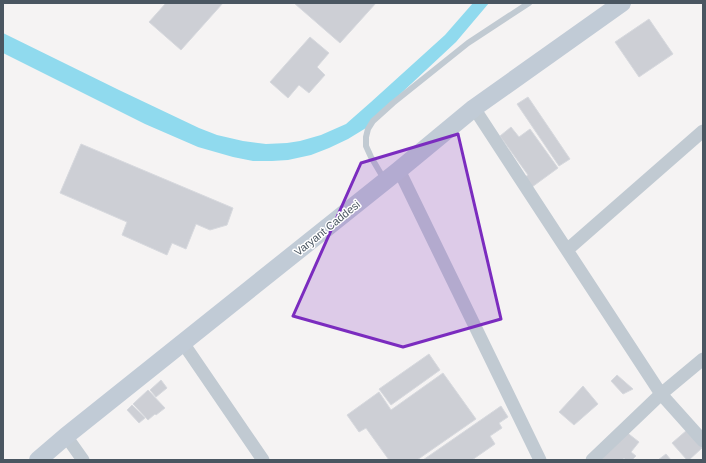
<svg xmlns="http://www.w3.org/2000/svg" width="706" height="463" font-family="Helvetica,sans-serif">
<rect width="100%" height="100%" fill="#f5f3f3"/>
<path fill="#90daee" d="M473,3h16l-33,39 -75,70 -15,16 -18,11 -19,9 -18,7 -23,5 -16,1h-19l-20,-4 -35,-10 -53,-23 -142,-71v-20l116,57 80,38 18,7 26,6 23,3 21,-1 13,-2 21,-6 25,-11 25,-22 74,-67z"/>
<path fill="#cdcfd5" stroke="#d7d9de" d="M166,3h57l-42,47 -32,-28z
M294,3h82l-36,40z
M649,19l24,35 -34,23 -24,-35z
M310,37l19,16 -12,14 8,8 -16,18 -10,-8 -11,13 -18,-16z
M528,97l42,62 -11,7 -42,-62z
M511,127l8,10 11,-8 28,39 -26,19 -7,-10 3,-2 -28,-39z
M81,144l152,64 -6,17 -17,5 -14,-6 -10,25 -14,-6 -5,12 -45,-20 5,-13 -67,-29z
M429,354l11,16 -49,35 -12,-16z
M443,373l33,46 -59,41h-28l-23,-32 -7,4 -12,-17 32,-23 12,18z
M617,375l16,14 -10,5 -12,-13z
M161,380l6,8 -11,9 -6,-7z
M583,386l15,18 -24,21 -15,-13z
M148,390l17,18 -9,7 -1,-1 -7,6 -15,-16z
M132,405l13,13 -6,5 -12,-13z
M501,406l7,11 -9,6 3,5 -12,8 5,8 -23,16h-49z
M687,430l15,18 -13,12h-2l-15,-17z
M625,431l14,11 -8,10 5,4 -4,4h-6l-2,-2 -2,2h-21z
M666,454l5,6h-13z"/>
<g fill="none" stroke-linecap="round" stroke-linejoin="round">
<path stroke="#c1cad2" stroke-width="6" d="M384,179l-13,-22 -5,-11v-9l2,-8 5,-8 20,-18 75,-60 61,-40"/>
<path stroke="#c1cad2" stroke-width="13" d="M474,108l187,286 42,47
M399,170l141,290
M567,250l136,-119
M183,343l80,117
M66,436l17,24
M592,460l69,-66 42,-35"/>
<path stroke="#c1cbd6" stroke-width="18" d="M38,460l28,-24 333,-266 75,-62 148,-105"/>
</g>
<path fill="#7b2cbf" fill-opacity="0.2" stroke="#7b2cbf" stroke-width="3" stroke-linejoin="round" d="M458,134l43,185 -98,28 -110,-31 68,-153z"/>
<g text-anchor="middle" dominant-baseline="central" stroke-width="3" stroke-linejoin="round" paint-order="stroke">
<g font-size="11" fill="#4a5661" stroke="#fff">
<text transform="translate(327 228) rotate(-39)">Varyant Caddesi</text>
</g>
</g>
<rect width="706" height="463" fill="none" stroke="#4a5661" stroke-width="8"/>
</svg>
